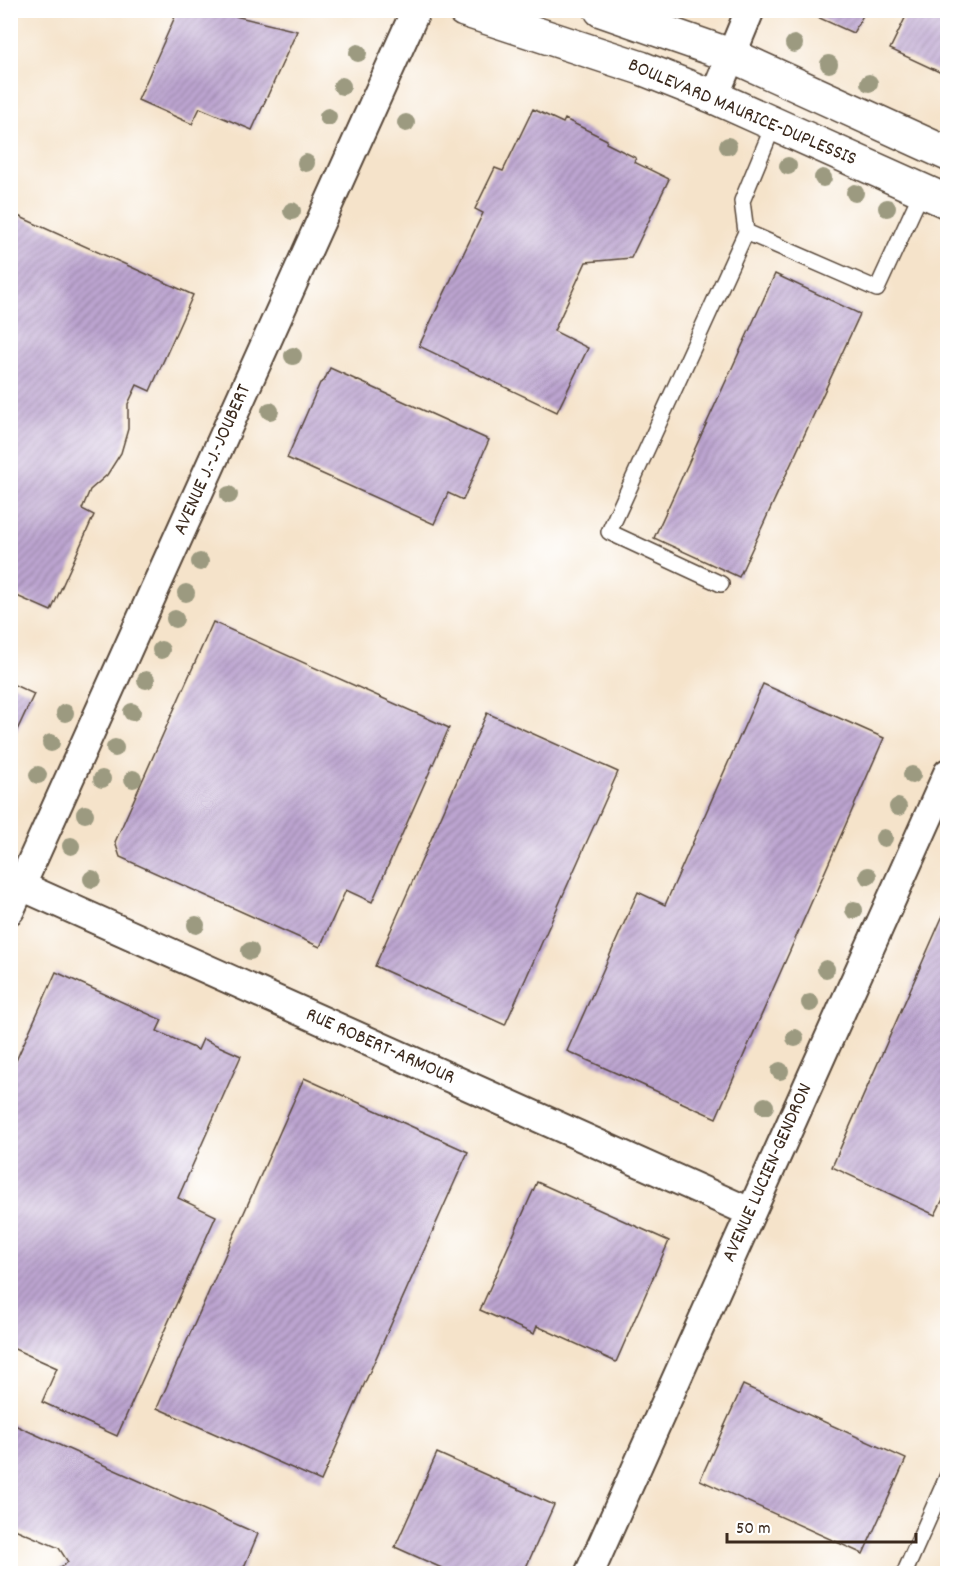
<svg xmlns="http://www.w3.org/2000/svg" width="958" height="1584" font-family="Dekko,sans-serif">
<defs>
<pattern id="building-hatch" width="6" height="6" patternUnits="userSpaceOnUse" patternTransform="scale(1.5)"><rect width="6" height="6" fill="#bca4d0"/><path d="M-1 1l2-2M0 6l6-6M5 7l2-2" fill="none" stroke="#9a86a8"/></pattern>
</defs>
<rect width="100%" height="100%" fill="#fff"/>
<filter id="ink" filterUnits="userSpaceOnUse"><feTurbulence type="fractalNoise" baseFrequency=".0167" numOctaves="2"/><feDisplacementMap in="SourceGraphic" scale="12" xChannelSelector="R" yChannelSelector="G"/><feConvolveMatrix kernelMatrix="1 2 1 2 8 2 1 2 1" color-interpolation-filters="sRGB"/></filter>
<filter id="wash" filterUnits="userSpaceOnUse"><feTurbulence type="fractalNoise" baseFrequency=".008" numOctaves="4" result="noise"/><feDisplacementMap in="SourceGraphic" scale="24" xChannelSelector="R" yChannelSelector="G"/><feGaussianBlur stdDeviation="1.35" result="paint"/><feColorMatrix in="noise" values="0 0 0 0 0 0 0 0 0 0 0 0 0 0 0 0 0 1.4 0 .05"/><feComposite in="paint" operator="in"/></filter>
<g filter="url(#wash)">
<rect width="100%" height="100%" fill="#f5e3ca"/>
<g id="blocks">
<path fill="url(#building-hatch)" d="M178,10h32l87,21 -45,99 -52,-22 -8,16 -54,-24z
M812,10h54l-13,23 -38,-17z
M909,10h29l10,5v61l-58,-27z
M533,109l30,14 2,-4 42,21 -1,3 30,15 -2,4 35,17 -38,79 -45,4 -32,69 34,17 -31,64 -138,-66 64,-133 -8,-4 20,-41 8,3z
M18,216l175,79 -43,96 -13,-6 -9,19v25l-7,24 -14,22 -17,15 -8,19 12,6 -43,96 -41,-18v-359z
M775,274l85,40 -121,263 -85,-39z
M330,368l159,72 -26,60 -15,-7 -14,31 -147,-66 33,-75 4,-2z
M213,622l236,106 -77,174 -26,-12 -26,57 -200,-90 -5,-15z
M10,683l24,11 -24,51z
M763,684l121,54 -168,380 -149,-67 71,-159 27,13z
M487,713l131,59 -113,253 -130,-59z
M948,904v285l-13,26 -103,-48z
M56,972l106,48 -5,11 41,19 5,-11 38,17 -63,142 38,18 -99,220 -75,-34 15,-34 -47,-21v-273z
M304,1078l164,74 -147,329 -164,-73z
M537,1182l132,59 -53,121 -79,-36 -3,8 -54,-24z
M743,1385l163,74 -43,95 -163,-74z
M10,1423l248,111 -17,40h-190l17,-12 -9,-14 -49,-21z
M437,1453l117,52 -31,69h-68l-60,-27z"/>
</g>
</g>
<g filter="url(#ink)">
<use href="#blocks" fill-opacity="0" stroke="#574638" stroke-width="1.5"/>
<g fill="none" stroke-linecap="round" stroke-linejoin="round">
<defs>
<path id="lane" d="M774,124l-32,77 4,31 131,57 45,-98
M721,584l-112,-52 137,-300
M904,1574l44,-99"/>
<path id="street" d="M714,97l36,-87
M10,881l740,331
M10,910l406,-900
M589,1574l359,-801"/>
<path id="secondary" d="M464,10l177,58 73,29 234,105
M601,10l132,46 215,98"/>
</defs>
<use href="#lane" stroke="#574638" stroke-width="18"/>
<use href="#street" stroke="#574638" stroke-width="32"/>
<use href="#secondary" stroke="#574638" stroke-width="36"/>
<use href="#lane" stroke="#fff" stroke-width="15"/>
<use href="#street" stroke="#fff" stroke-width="28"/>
<use href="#secondary" stroke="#fff" stroke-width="33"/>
</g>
<g fill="#9c9a80">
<circle cx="794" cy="44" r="9"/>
<circle cx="358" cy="53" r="9"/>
<circle cx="829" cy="64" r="9"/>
<circle cx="869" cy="83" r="9"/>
<circle cx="342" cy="86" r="9"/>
<circle cx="328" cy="117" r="9"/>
<circle cx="406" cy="123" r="9"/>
<circle cx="728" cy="146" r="9"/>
<circle cx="306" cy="163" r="9"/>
<circle cx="788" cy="166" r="9"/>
<circle cx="823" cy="178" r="9"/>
<circle cx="855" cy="193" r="9"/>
<circle cx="887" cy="208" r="9"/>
<circle cx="292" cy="211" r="9"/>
<circle cx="293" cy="356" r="9"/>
<circle cx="270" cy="411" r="9"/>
<circle cx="229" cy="495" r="9"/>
<circle cx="200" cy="562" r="9"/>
<circle cx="186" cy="593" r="9"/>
<circle cx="175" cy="619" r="9"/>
<circle cx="161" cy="650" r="9"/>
<circle cx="146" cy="680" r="9"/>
<circle cx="132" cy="712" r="9"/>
<circle cx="65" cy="713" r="9"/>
<circle cx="51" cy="743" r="9"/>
<circle cx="115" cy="748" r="9"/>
<circle cx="38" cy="775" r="9"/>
<circle cx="912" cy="775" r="9"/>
<circle cx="102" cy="779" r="9"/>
<circle cx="133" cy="779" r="9"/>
<circle cx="898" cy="807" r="9"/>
<circle cx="85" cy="814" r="9"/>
<circle cx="884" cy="838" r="9"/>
<circle cx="71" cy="846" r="9"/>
<circle cx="868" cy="876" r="9"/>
<circle cx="92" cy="879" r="9"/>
<circle cx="854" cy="910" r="9"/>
<circle cx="196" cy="925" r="9"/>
<circle cx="250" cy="951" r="9"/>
<circle cx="826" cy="969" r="9"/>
<circle cx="810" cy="1003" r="9"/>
<circle cx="795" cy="1038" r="9"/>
<circle cx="780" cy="1071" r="9"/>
<circle cx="765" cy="1106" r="9"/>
</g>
</g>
<g text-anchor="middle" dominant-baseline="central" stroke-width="4.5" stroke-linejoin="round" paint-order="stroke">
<g font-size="20" fill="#3b2a1e" stroke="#fff">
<text transform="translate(742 113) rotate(23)">BOULEVARD MAURICE-DUPLESSIS</text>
<text transform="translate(213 460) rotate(-66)">AVENUE J.-J.-JOUBERT</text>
<text transform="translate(380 1047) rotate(24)">RUE ROBERT-ARMOUR</text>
<text transform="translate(768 1173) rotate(-66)">AVENUE LUCIEN-GENDRON</text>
</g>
</g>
<rect width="958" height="1584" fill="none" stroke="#fff" stroke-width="36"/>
<path d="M727 1533v9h189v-9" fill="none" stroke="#3b2a1e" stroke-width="3"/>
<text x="736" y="1533" font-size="18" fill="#3b2a1e" stroke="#ffffff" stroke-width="4.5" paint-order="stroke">50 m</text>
</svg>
